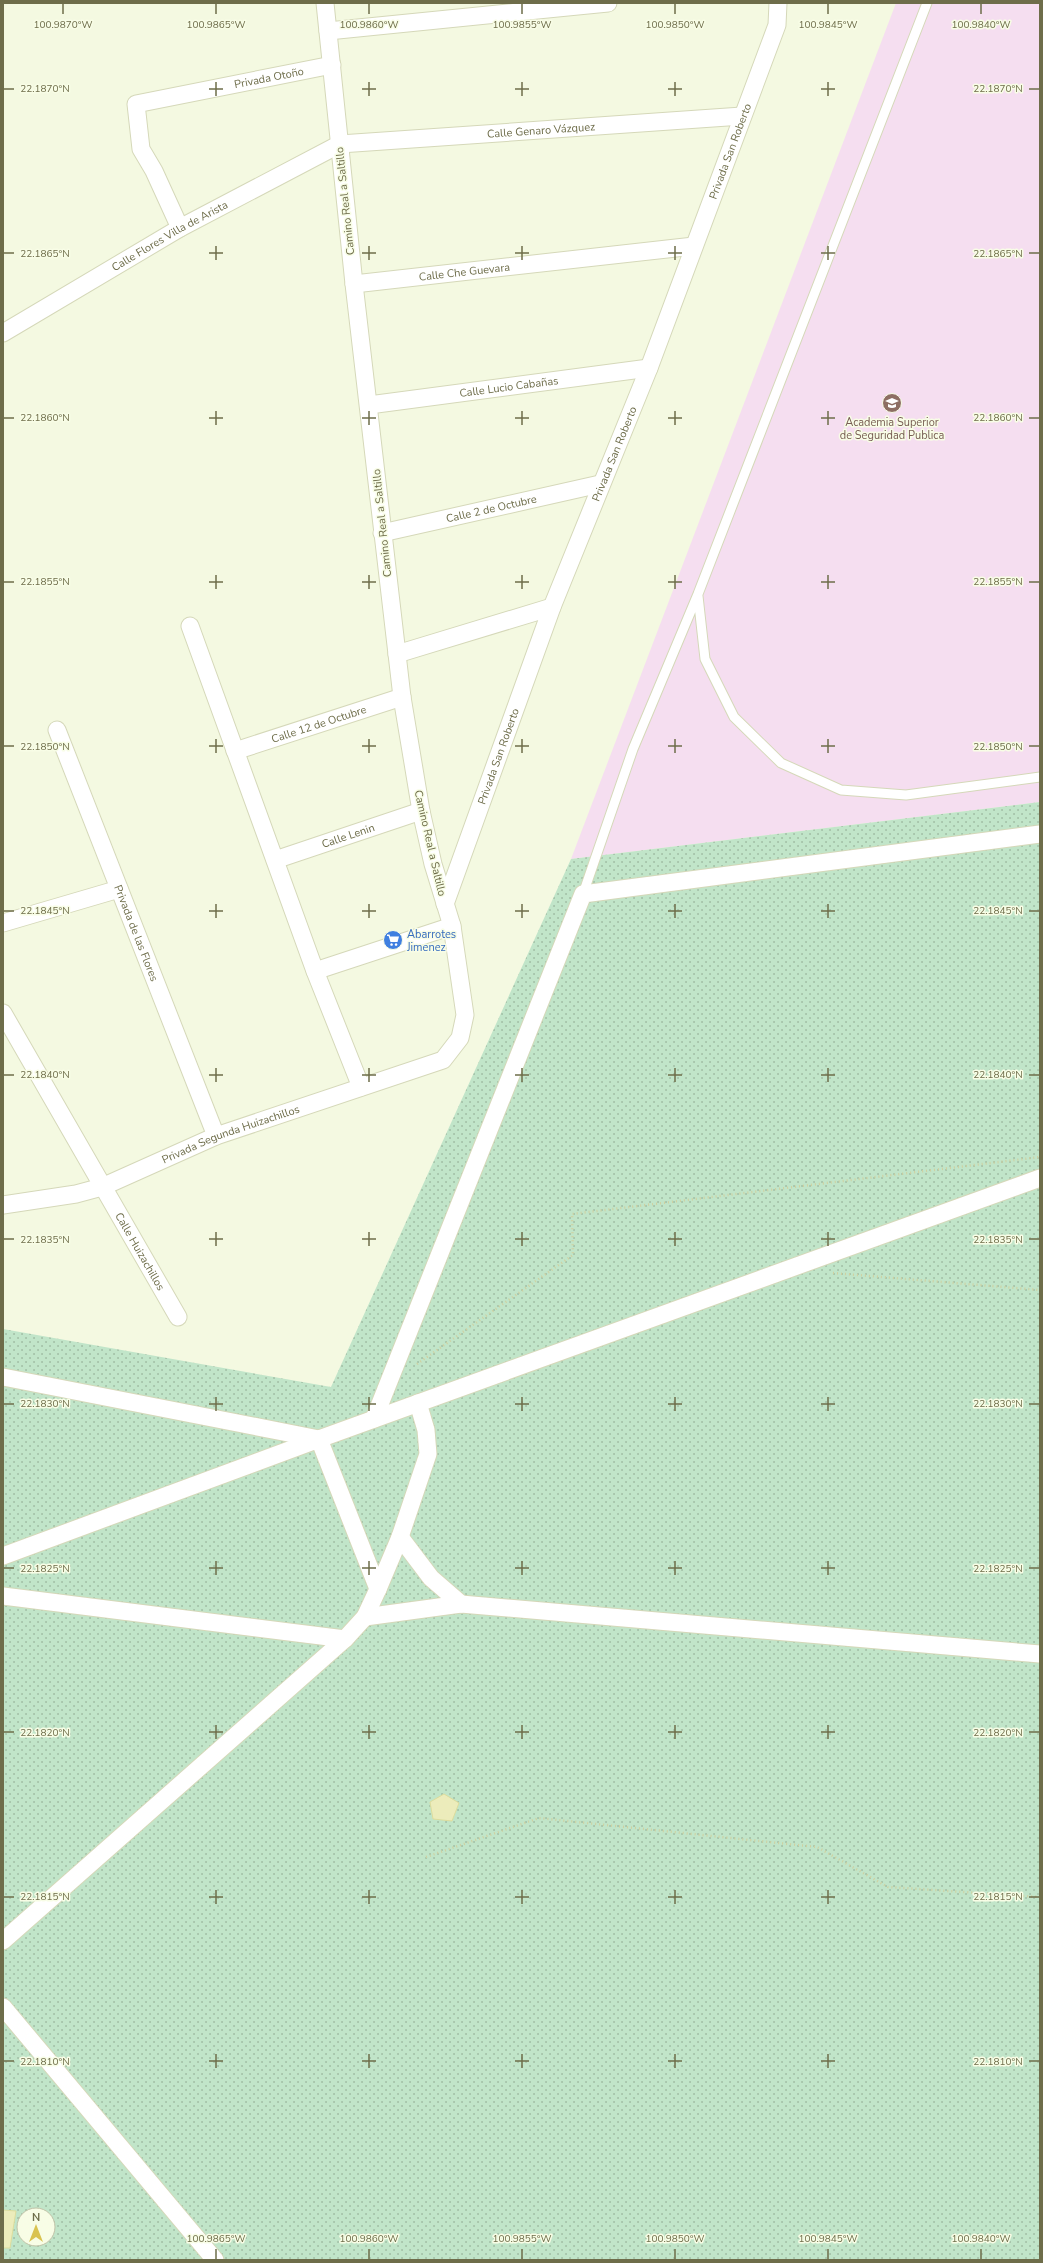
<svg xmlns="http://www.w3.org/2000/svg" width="1043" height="2263" font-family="'Nunito Sans',sans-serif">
<defs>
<pattern id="park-dots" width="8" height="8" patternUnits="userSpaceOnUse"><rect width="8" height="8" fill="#c1e5c9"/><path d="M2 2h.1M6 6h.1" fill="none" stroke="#a1bea5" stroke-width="1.8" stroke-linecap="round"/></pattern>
</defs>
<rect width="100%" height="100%" fill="#f4f9e1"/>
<path fill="#f5def0" d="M896,3h144v799l-469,57z"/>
<path fill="url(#park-dots)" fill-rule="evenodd" d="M1040,802v1458h-1037v-931l328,58 240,-528zM24,2215h24v24h-24z"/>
<path fill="#ececbb" stroke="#dddd9d" d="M444,1794l15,9 -7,18 -19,-2 -3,-17z
M3,2210l13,1 -6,37h-7z"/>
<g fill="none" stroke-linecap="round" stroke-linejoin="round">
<defs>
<path id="lane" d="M698,596l7,63 29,58 47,46 60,27 65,5 134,-18
M583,894l50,-145 65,-155 229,-591"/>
<g id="street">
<path d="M328,31l280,-28"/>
<path id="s1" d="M180,228l-26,-57 -13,-22 -5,-45 196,-39"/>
<path id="s2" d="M354,284l340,-38"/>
<path id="s3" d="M3,333l177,-105 160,-84 402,-28"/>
<path id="s4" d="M369,405l280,-37"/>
<path id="s5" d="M382,533l218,-49"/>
<path d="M190,626l125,345 46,116"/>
<path d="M397,654l155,-47"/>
<path id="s6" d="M57,730l159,406"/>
<path id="s7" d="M235,751l167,-54"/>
<path id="s8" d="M275,860l146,-49"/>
<path id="s9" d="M445,904l107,-297 97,-239 128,-343 1,-22"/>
<path d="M3,923l116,-34"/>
<path d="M315,971l137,-45"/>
<path id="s10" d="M3,1013l175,304"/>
<path id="s11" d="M3,1205l73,-11 26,-7 114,-51 227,-76 17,-22 5,-23 -13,-89 -19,-62 -12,-53 -19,-114 -48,-413 -29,-281"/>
<path d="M3,1377l316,62 721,-261"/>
<path d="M374,1419l209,-525 457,-60"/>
<path d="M400,1537l31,41 30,26"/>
<path d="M3,1556l316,-117 59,150"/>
<path d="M3,1596l342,43"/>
<path d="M365,1617l96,-13 579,50"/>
<path d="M3,1941l342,-302 20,-22 13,-28 22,-52 28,-83 -2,-24 -8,-27"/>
<path d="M3,2007l212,253"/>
</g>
</defs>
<use href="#lane" stroke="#d5d8b9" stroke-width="11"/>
<use href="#street" stroke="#d5d8b9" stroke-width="19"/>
<path stroke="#d0d09f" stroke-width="2.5" stroke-dasharray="1 3" stroke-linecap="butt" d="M833,1273l207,17
M417,1364l156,-109 -1,-41 468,-57
M426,1857l113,-39 278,29 71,40 152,10"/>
<use href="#lane" stroke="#fff" stroke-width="9"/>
<use href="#street" stroke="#fff" stroke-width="17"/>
</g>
<path fill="none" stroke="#6e6d4a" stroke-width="1.5" d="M63,4v10M216,4v10M369,4v10M522,4v10M675,4v10M828,4v10M981,4v10M216,82v14M369,82v14M522,82v14M675,82v14M828,82v14M4,89h10M209,89h14M362,89h14M515,89h14M668,89h14M821,89h14M1029,89h10M216,246v14M369,246v14M522,246v14M675,246v14M828,246v14M4,253h10M209,253h14M362,253h14M515,253h14M668,253h14M821,253h14M1029,253h10M216,411v14M369,411v14M522,411v14M675,411v14M828,411v14M4,418h10M209,418h14M362,418h14M515,418h14M668,418h14M821,418h14M1029,418h10M216,575v14M369,575v14M522,575v14M675,575v14M828,575v14M4,582h10M209,582h14M362,582h14M515,582h14M668,582h14M821,582h14M1029,582h10M216,739v14M369,739v14M522,739v14M675,739v14M828,739v14M4,746h10M209,746h14M362,746h14M515,746h14M668,746h14M821,746h14M1029,746h10M216,904v14M369,904v14M522,904v14M675,904v14M828,904v14M4,911h10M209,911h14M362,911h14M515,911h14M668,911h14M821,911h14M1029,911h10M216,1068v14M369,1068v14M522,1068v14M675,1068v14M828,1068v14M4,1075h10M209,1075h14M362,1075h14M515,1075h14M668,1075h14M821,1075h14M1029,1075h10M216,1232v14M369,1232v14M522,1232v14M675,1232v14M828,1232v14M4,1239h10M209,1239h14M362,1239h14M515,1239h14M668,1239h14M821,1239h14M1029,1239h10M216,1397v14M369,1397v14M522,1397v14M675,1397v14M828,1397v14M4,1404h10M209,1404h14M362,1404h14M515,1404h14M668,1404h14M821,1404h14M1029,1404h10M216,1561v14M369,1561v14M522,1561v14M675,1561v14M828,1561v14M4,1568h10M209,1568h14M362,1568h14M515,1568h14M668,1568h14M821,1568h14M1029,1568h10M216,1725v14M369,1725v14M522,1725v14M675,1725v14M828,1725v14M4,1732h10M209,1732h14M362,1732h14M515,1732h14M668,1732h14M821,1732h14M1029,1732h10M216,1890v14M369,1890v14M522,1890v14M675,1890v14M828,1890v14M4,1897h10M209,1897h14M362,1897h14M515,1897h14M668,1897h14M821,1897h14M1029,1897h10M216,2054v14M369,2054v14M522,2054v14M675,2054v14M828,2054v14M4,2061h10M209,2061h14M362,2061h14M515,2061h14M668,2061h14M821,2061h14M1029,2061h10M216,2249v10M369,2249v10M522,2249v10M675,2249v10M828,2249v10M981,2249v10"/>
<defs>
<symbol id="university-disc" viewBox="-11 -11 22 22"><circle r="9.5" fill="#8d6e63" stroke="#f8fde6"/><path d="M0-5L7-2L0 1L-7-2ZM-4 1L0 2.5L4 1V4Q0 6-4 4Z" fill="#fff"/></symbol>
<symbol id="supermarket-disc" viewBox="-11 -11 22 22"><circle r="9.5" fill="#3f7fe0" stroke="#f8fde6"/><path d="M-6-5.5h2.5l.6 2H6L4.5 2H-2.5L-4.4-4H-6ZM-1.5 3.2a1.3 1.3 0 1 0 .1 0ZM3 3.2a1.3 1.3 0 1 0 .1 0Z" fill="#fff"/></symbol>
</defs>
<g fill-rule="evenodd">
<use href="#university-disc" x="881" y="392" width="22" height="22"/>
<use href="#supermarket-disc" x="382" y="929" width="22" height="22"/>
</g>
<g text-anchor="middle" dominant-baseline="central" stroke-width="3" stroke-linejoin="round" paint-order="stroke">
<g font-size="11" fill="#6e6d4a" stroke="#f8fde6">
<text stroke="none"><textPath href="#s1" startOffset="269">Privada Otoño</textPath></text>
<text stroke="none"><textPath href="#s3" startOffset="588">Calle Genaro Vázquez</textPath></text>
<text stroke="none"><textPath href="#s9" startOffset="805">Privada San Roberto</textPath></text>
<text transform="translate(345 201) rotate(-96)">Camino Real a Saltillo</text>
<text stroke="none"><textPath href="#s3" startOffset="193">Calle Flores Villa de Arista</textPath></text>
<text stroke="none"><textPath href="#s2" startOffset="111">Calle Che Guevara</textPath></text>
<text stroke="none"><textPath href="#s4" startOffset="141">Calle Lucio Cabañas</textPath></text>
<text stroke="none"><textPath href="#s9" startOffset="481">Privada San Roberto</textPath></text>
<text stroke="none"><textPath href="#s5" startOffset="112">Calle 2 de Octubre</textPath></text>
<text transform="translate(382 523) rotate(-96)">Camino Real a Saltillo</text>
<text stroke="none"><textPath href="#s7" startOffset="88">Calle 12 de Octubre</textPath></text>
<text stroke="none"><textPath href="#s9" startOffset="157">Privada San Roberto</textPath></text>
<text stroke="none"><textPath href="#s8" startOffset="77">Calle Lenin</textPath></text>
<text transform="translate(430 843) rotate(77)">Camino Real a Saltillo</text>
<text stroke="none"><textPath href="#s6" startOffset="218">Privada de las Flores</textPath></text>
<text stroke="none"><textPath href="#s11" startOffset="240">Privada Segunda Huizachillos</textPath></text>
<text stroke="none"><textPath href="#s10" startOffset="275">Calle Huizachillos</textPath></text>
</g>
<g font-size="11" fill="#785e54" stroke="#f8fde6">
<text x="892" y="422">Academia Superior<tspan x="892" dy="13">de Seguridad Publica</tspan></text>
</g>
<g font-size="11" fill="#366cbe" stroke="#f8fde6" text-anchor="start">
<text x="407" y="934">Abarrotes<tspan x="407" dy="13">Jimenez</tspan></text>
</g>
</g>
<g font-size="10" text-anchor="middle" fill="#6e6d4a" stroke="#f8fde6" stroke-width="3" stroke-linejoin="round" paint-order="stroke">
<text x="63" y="28">100.9870°W</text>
<text x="216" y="28">100.9865°W</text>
<text x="369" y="28">100.9860°W</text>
<text x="522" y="28">100.9855°W</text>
<text x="675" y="28">100.9850°W</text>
<text x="828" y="28">100.9845°W</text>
<text x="981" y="28">100.9840°W</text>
<text x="45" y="92">22.1870°N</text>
<text x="998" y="92">22.1870°N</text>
<text x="45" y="257">22.1865°N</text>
<text x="998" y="257">22.1865°N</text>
<text x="45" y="421">22.1860°N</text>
<text x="998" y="421">22.1860°N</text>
<text x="45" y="585">22.1855°N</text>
<text x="998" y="585">22.1855°N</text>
<text x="45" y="750">22.1850°N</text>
<text x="998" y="750">22.1850°N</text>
<text x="45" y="914">22.1845°N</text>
<text x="998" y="914">22.1845°N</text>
<text x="45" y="1078">22.1840°N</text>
<text x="998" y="1078">22.1840°N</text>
<text x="45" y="1243">22.1835°N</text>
<text x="998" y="1243">22.1835°N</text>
<text x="45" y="1407">22.1830°N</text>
<text x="998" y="1407">22.1830°N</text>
<text x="45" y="1572">22.1825°N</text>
<text x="998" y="1572">22.1825°N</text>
<text x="45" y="1736">22.1820°N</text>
<text x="998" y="1736">22.1820°N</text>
<text x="45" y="1900">22.1815°N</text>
<text x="998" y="1900">22.1815°N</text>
<text x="45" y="2065">22.1810°N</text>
<text x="998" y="2065">22.1810°N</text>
<text x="216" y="2242">100.9865°W</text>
<text x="369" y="2242">100.9860°W</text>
<text x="522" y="2242">100.9855°W</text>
<text x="675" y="2242">100.9850°W</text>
<text x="828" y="2242">100.9845°W</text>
<text x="981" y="2242">100.9840°W</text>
</g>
<rect width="1043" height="2263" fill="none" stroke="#6e6d4a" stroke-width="8"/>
<g transform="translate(36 2227)"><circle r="19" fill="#f8fde6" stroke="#c1c3a8"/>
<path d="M0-3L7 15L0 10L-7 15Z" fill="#d9c350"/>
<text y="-6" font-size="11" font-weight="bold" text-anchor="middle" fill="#6e6d4a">N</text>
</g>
</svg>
